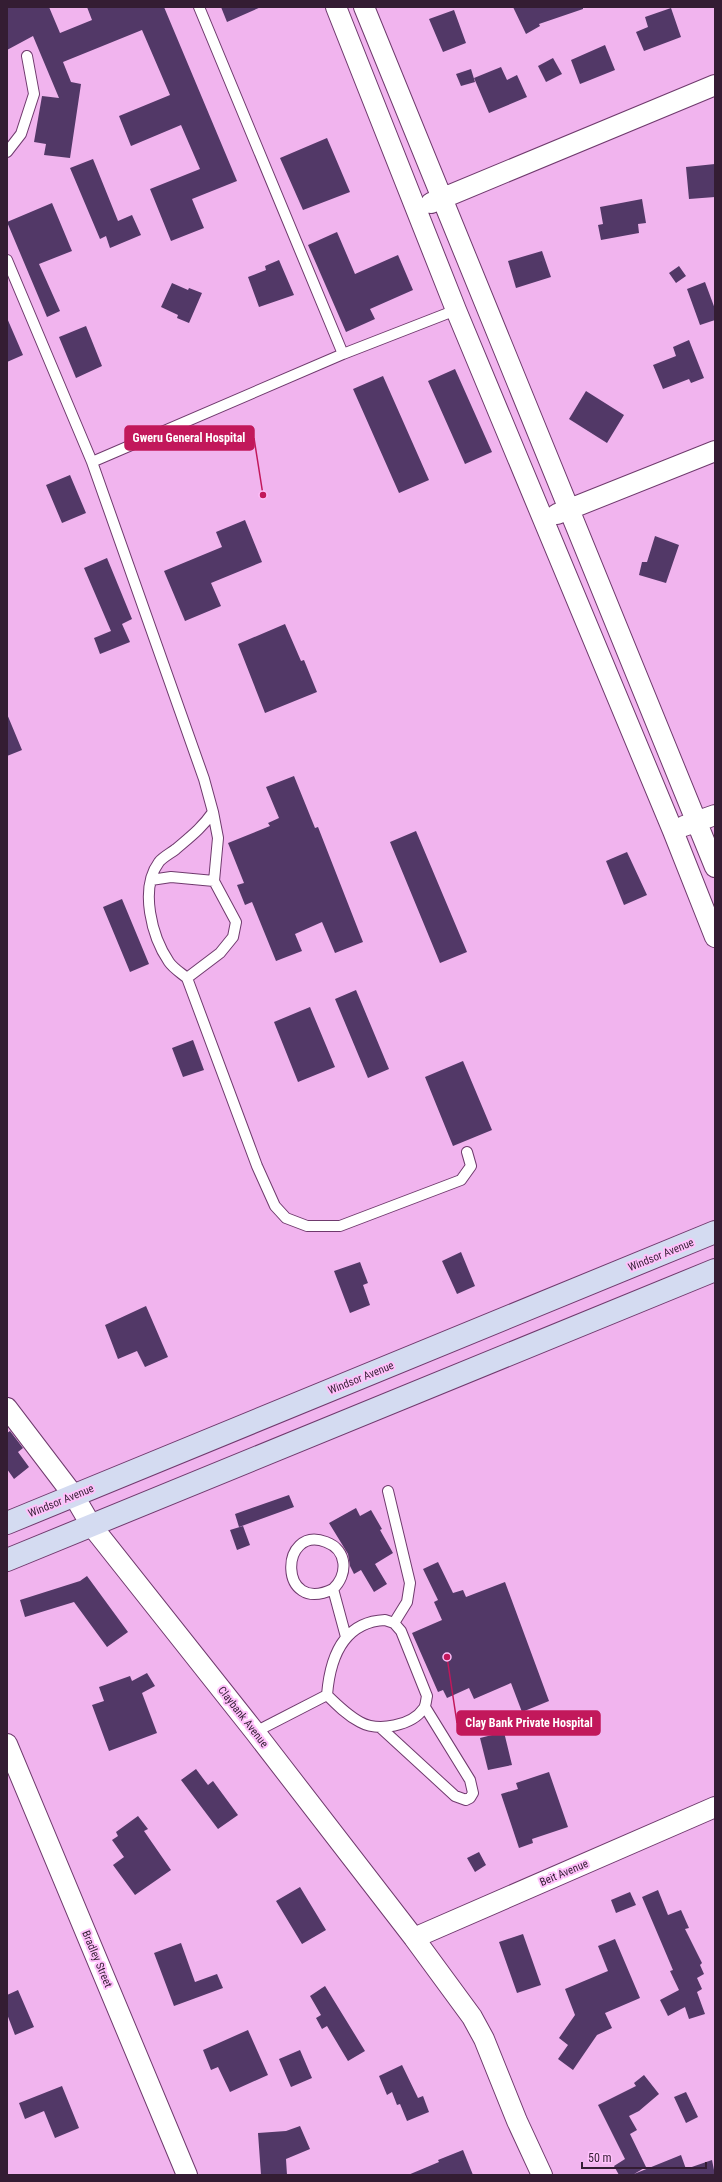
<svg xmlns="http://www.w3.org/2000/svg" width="722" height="2182" font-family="'Roboto Condensed',sans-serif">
<rect width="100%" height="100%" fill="#f1b4ee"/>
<path fill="#523867" d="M7,7h42l11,26 32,-13 -5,-13h77l73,174 -45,18 12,29 -33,13 -21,-52 50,-20 -19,-44 -50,21 -12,-30 51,-21 -28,-65 -79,32 8,20 10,2 -11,74 -26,-3 2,-11 -12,-2 8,-46 17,2 -26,-62 -26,14z
M221,7h40l-34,15z
M513,7h70v2l-44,15 1,2 -14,8z
M671,8l10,29 -37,14 -8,-19 12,-5 -3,-10z
M454,10l12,33 -23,9 -14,-33z
M605,45l10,25 -35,14 -9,-24z
M553,58l9,16 -16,8 -8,-16z
M501,67l6,13 10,-5 10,22 -38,16 -15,-35z
M471,69l4,13 -14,4 -5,-12z
M327,138l23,54 -47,18 -23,-52z
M93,159l25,62 14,-6 9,20 -31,13 -4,-12 -6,3 -30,-71z
M715,164v33l-26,2 -3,-32z
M642,199l4,24 -8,1 1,9 -38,7 -3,-15 5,-1 -3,-17z
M52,203l20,48 -33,13 21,47 -13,6 -40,-95z
M337,232l18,42 43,-19 15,35 -43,19 5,10 -29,13 -38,-87z
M542,251l9,26 -35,11 -8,-27z
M279,260l15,35 -35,12 -11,-30 18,-7 -1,-4z
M679,266l7,10 -10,7 -7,-10z
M705,282l10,27v11l-15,5 -13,-36z
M172,283l16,7 1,-2 13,5 -13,30 -12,-5 1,-3 -17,-8z
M7,318l16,37 -16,7z
M86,326l16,40 -26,12 -17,-41z
M689,340l15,38 -13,5 -2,-4 -26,10 -10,-24 23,-9 -3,-9z
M455,369l37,83 -27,12 -37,-83z
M383,376l46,104 -30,13 -46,-104z
M586,391l38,24 -17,28 -38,-24z
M70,475l16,38 -24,10 -16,-38z
M245,520l17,42 -51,21 10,23 -36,15 -21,-50 58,-24 -6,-15z
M655,536l24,9 -13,38 -27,-8 3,-13h5z
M107,558l25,61 -10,5 8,18 -30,12 -6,-16 17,-7 -27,-63z
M285,624l16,37 3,-1 13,32 -52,21 -27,-69z
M7,714l15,36 -15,6z
M294,776l21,52 3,-1 45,115 -28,11 -13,-31 -27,12 7,17 -26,10 -24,-59 -7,3 -8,-20 7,-2 -16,-40 42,-17 -2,-3 11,-5 -13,-31z
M416,831l51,121 -27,11 -50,-121z
M627,852l20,43 -23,10 -18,-44z
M122,899l27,65 -19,8 -27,-65z
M356,990l33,79 -21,9 -33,-79z
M310,1007l25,60 -37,15 -24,-60z
M193,1040l11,30 -21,7 -11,-29z
M463,1061l29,69 -39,16 -28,-69z
M461,1252l14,34 -18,8 -15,-33z
M360,1262l8,21 -5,2 7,20 -20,8 -16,-42z
M146,1306l22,51 -23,10 -8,-16 -19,8 -13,-34z
M10,1431l13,17 -5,4 11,15 -15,12 -7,-10v-36z
M289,1495l5,12 -55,20 -4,-13z
M356,1508l4,8 11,-6 11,19 -2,1 13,23 -18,11 12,20 -13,8 -13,-22 -7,4 -4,-8 -2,-12 -19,-31z
M243,1526l7,19 -13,5 -7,-20z
M438,1562l15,31 10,-3 3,7 39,-15 44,119 -27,11 -11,-29 -37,16 -5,-11 -22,10 -4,-8 -5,2 -26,-59 30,-13 -8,-18 4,-2 -15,-31z
M87,1576l41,56 -21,15 -33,-45 -49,15 -5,-17 60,-19z
M147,1673l8,13 -13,7 15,40 -48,18 -17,-46 12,-4 -5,-14 31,-11 2,5z
M504,1732l8,33 -24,5 -8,-32z
M196,1769l12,16 5,-4 25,34 -20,14 -37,-49z
M549,1772l19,55 -36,12 1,4 -14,5 -18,-54 17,-5 -2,-6z
M138,1816l10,13 -4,2 27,39 -36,25 -22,-30 11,-8 -12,-17 6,-4 -2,-4z
M479,1852l7,13 -11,7 -8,-14z
M300,1887l26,43 -24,14 -26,-43z
M658,1890l10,25 13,-5 8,18 -4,1 17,34 -2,2 4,9 -7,4 5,11 -5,3 8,22 -16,5 -4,-12 -17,9 -8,-16 19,-10 -9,-19 3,-1 -31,-73z
M630,1892l6,13 -20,8 -5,-13z
M523,1934l18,51 -24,8 -18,-51z
M615,1939l25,59 -35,15 7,15 -15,7 -24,35 -15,-11 10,-14 -9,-7 16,-23 -10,-26 43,-18 -10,-25z
M181,1943l14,39 22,-8 6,14 -49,18 -20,-53z
M325,1986l40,65 -17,10 -21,-35 -5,3 -6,-11 5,-3 -11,-19z
M18,1990l16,37 -19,8 -8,-21v-19z
M248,2030l20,45 -38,17 -12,-25 -7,3 -8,-20z
M300,2050l12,28 -21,9 -12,-28z
M402,2065l16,33 5,-2 6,16 -22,9 -7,-17 -3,1 -5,-13 -5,3 -8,-19z
M644,2075l15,19 -20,17 -10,5 8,14 -7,4 16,33 -12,7 47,-19 5,14 26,-9 3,15h-96l-5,-9 11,-7 -27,-54 38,-19 -2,-3z
M62,2086l17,42 -24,10 -11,-27 -19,8 -6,-16z
M686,2092l12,25 -12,6 -12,-26z
M300,2126l10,23 -24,10 1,16h-26l-3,-42 28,-2z
M463,2150l10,25h-65l31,-13 -1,-2z"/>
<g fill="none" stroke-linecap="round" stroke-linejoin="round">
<defs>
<path id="lane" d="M199,7l144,347
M7,152l14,-18 13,-40 -7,-38
M7,260l85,202 112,317 9,33c-11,16 -23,25 -37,37 -5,4 -13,8 -17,13 -20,27 -7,75 10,100 4,6 12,11 18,16l70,188 18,40 11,12 21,8h33l121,-46 10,-14 -4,-14
M92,462l251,-108 113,-44
M151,880l20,-3 43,4
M187,978l33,-25 13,-16 3,-15 -22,-41 4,-43 -5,-26
M388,1491l22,92 -3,19 -13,21
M333,1589c-55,27 -54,-65 -7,-47 22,8 22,33 7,47l13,48
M385,1620l9,3 7,8 26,65c-1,4 -1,9 -3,12 -12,18 -46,24 -64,14 -13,-7 -23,-17 -33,-27 3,-37 16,-73 58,-75z
M381,1728l74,68 11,4 4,-2 3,-5 -3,-13 -45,-73
M255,1732l72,-37"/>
<path id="street" d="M336,7l120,303 217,521 42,106
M364,7l351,860
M431,203l284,-118
M557,514l158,-63
M684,826l31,-11
M7,1408l67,88 17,29 164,207 159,206 58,79 12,22 33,82 25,54
M7,1744l180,431
M414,1938l301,-131"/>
<path id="secondary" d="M7,1523l708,-291
M7,1560l708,-290"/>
</defs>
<use href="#lane" stroke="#6f3a6d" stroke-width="12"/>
<use href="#street" stroke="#6f3a6d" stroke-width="22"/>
<use href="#secondary" stroke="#6f3a6d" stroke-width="24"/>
<use href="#lane" stroke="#fff" stroke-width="10"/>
<use href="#street" stroke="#fff" stroke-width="20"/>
<use href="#secondary" stroke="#d4dbf1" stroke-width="22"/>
</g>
<g text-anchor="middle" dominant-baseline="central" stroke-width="4" stroke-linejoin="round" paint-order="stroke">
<g font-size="11" fill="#341d33" stroke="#ffc1fb">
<text transform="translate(661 1255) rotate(-22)">Windsor Avenue</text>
<text transform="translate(361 1378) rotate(-22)">Windsor Avenue</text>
<text transform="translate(61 1501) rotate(-22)">Windsor Avenue</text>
<text transform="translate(243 1717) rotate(52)">Claybank Avenue</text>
<text transform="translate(564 1873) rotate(-23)">Beit Avenue</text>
<text transform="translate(97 1959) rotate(67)">Bradley Street</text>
</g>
</g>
<path fill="none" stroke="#c2185b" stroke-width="1.5" d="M263 495L254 438M447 1657L457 1723"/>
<g fill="#c2185b" stroke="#ffc1fb" stroke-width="1.5">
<circle cx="263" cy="495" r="4"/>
<circle cx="447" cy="1657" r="4"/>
</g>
<g fill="#c2185b" stroke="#c2185b" stroke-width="1.5">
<rect x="125" y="426" width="129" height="24" rx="4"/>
<rect x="457" y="1711" width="143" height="24" rx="4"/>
</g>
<g font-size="12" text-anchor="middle" font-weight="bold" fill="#fff">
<text x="189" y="442">Gweru General Hospital</text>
<text x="529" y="1727">Clay Bank Private Hospital</text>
</g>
<rect width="722" height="2182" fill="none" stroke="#341d33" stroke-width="16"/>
<path d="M582 2162v6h124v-6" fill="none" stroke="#341d33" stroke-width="2"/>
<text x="588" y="2162" font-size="12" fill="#341d33" stroke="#ffc1fb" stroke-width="3" paint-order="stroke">50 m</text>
</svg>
